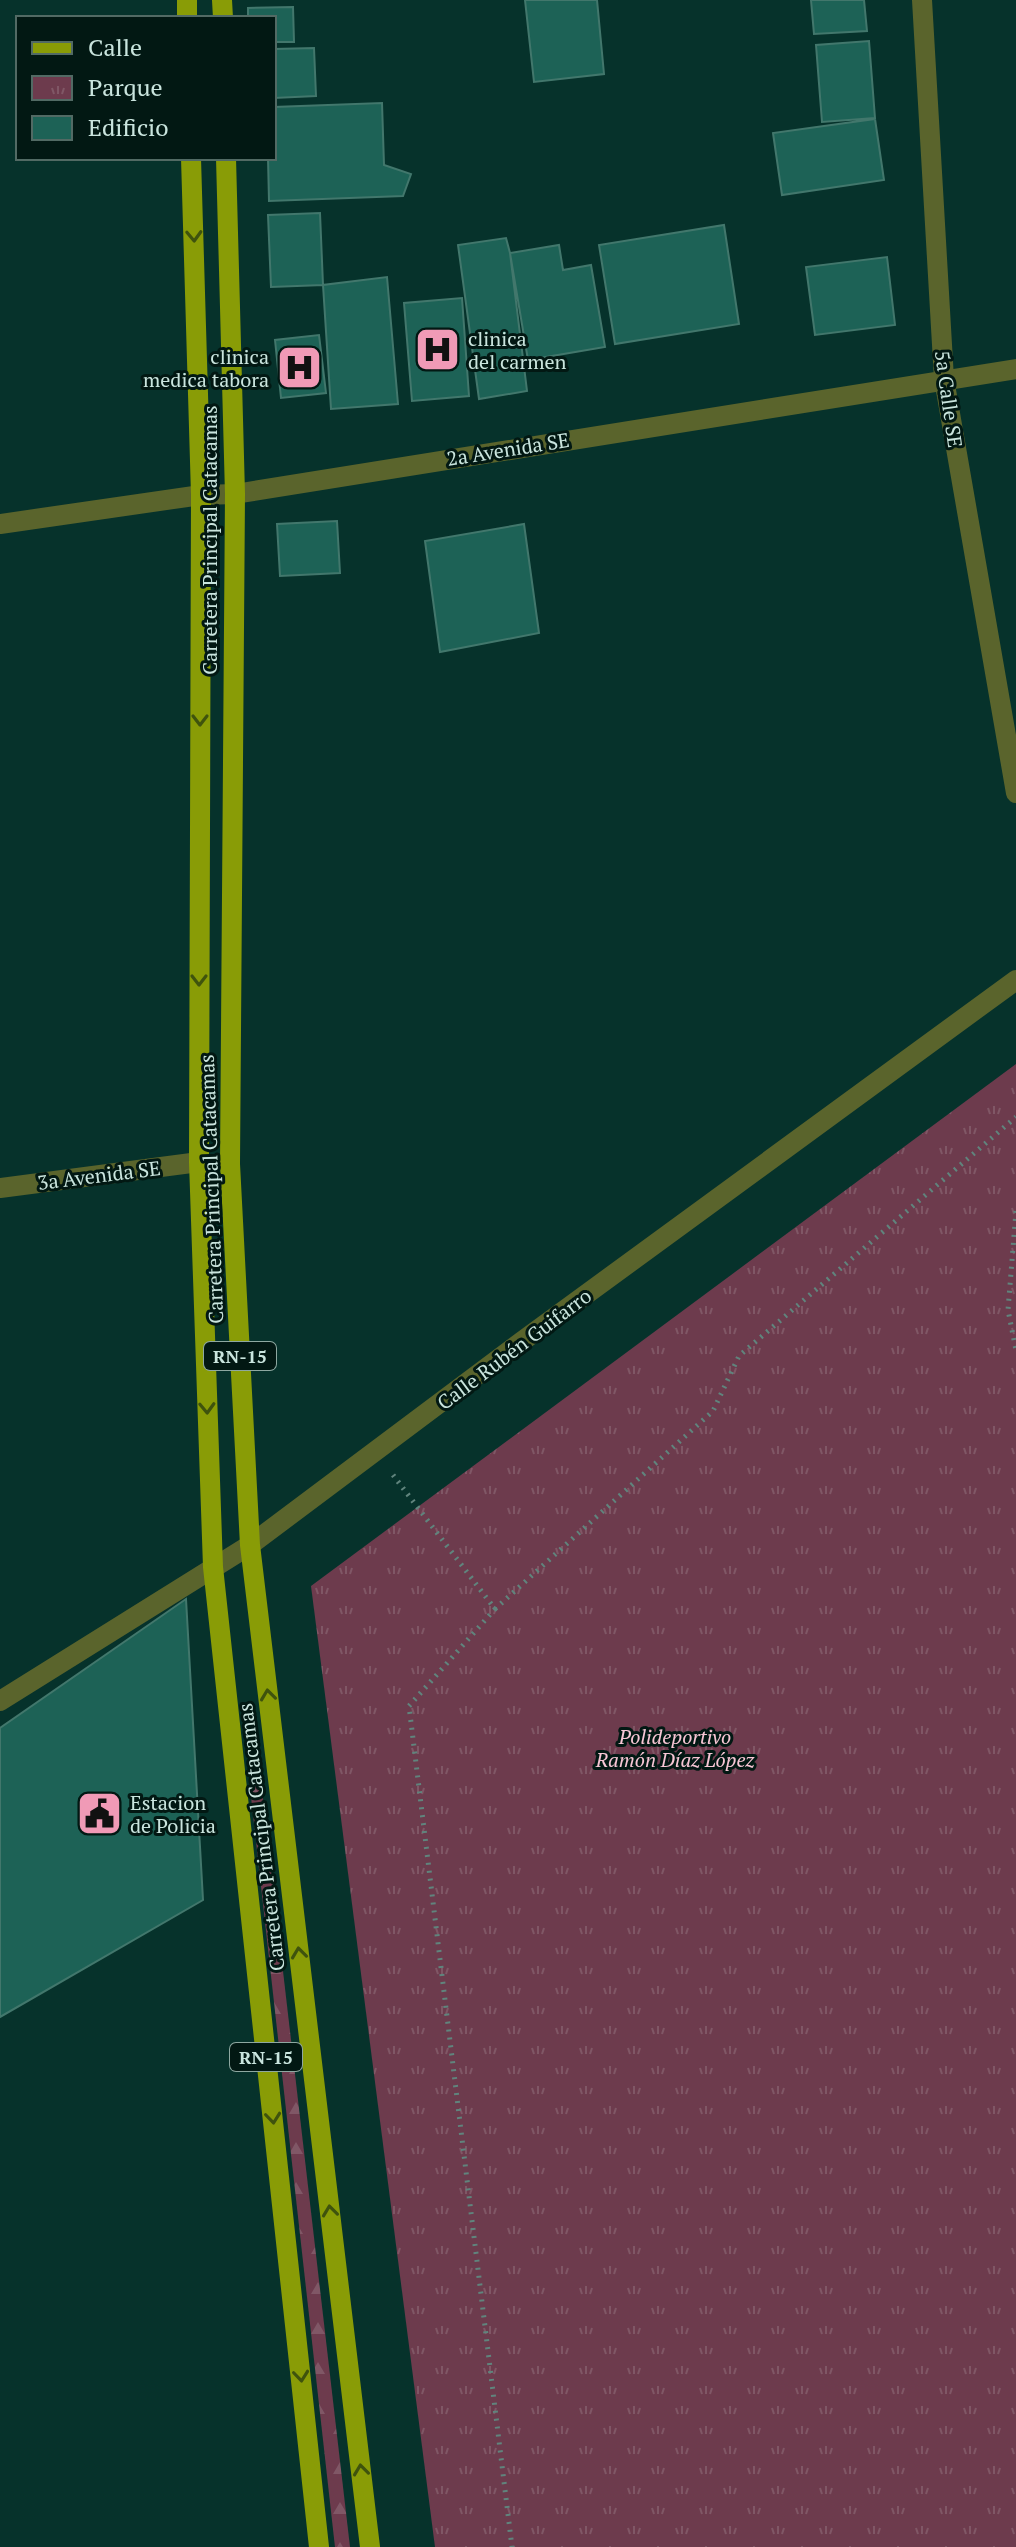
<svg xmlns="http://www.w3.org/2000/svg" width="1016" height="2547" font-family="'PT Serif',serif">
<defs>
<pattern id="forest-firs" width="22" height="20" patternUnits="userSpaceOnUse" patternTransform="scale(2)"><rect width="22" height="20" fill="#6d3b4d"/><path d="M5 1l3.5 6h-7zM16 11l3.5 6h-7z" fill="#805766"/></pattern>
<pattern id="park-tufts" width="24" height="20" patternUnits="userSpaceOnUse" patternTransform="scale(2)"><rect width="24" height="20" fill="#6d3b4d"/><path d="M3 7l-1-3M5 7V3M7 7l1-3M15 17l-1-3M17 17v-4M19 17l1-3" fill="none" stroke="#805766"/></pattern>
</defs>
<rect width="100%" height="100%" fill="#06322b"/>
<path fill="url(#forest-firs)" d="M261,1782l89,765h-15l-85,-759z"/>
<path fill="url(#park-tufts)" d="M1016,1064v1483h-581l-124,-961z"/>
<path fill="#1d6256" stroke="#42776c" stroke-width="2" d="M525,0h72l7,74 -70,8z
M811,0h53l3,31 -53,3z
M293,7l1,35h-20v-24h-26v-10z
M869,41l6,77 -53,4 -6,-77z
M314,48l2,48 -42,2v-49z
M382,103l2,62 27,9 -8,22 -134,5 -1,-43h6v-51z
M875,119l9,61 -102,15 -9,-62z
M320,213l3,72 -52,2 -3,-72z
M724,225l15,99 -124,20 -16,-99z
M506,238l4,15 17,138 -48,8 -21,-154z
M559,245l4,25 28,-5 14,82 -77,13 -18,-107z
M887,257l8,68 -80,10 -9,-68z
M387,277l11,127 -67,5 -8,-124z
M462,298l7,98 -57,5 -8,-98z
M319,335l7,58 -45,5 -6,-58z
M337,521l3,52 -60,3 -3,-52z
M524,524l15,109 -99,19 -15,-111z
M186,1599l17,301 -203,117v-289z"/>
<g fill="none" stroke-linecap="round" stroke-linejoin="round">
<path stroke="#60847d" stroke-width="5" stroke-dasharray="2 6" stroke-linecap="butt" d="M1016,1211l-8,99 8,40
M393,1475l102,134 -86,97 103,841
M495,1609l218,-198 26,-55 277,-239"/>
<path stroke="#5a642c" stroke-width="20" d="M922,0l22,379 72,414
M0,524l201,-29 34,-1 781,-125
M0,1188l199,-26
M0,1701l250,-156 271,-203 495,-362"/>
<path stroke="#899c06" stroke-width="20" d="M187,0v18
M222,0l1,18
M191,158l10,337 -2,667 14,405 106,980
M226,158l9,336 -5,670 20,381 120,1002"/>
</g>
<defs><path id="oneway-chevron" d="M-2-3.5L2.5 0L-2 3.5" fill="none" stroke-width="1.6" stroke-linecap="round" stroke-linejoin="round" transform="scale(2)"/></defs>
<g stroke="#3f530d">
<use href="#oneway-chevron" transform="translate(194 236) rotate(88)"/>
<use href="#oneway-chevron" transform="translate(200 720) rotate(90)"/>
<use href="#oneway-chevron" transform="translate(199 980) rotate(90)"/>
<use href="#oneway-chevron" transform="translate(207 1408) rotate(88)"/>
<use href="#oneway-chevron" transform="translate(268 1695) rotate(-97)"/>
<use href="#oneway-chevron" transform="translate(299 1953) rotate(-97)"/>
<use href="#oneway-chevron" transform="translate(273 2118) rotate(84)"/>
<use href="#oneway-chevron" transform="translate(330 2211) rotate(-97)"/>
<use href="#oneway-chevron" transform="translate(301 2376) rotate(84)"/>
<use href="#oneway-chevron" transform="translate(361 2470) rotate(-97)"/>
</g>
<defs>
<symbol id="hospital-square" viewBox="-11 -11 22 22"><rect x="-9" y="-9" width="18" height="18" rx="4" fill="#f09ab6" stroke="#021813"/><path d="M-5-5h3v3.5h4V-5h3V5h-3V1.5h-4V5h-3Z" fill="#111"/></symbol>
<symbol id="civic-square" viewBox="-11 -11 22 22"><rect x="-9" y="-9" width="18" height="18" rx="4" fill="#f09ab6" stroke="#021813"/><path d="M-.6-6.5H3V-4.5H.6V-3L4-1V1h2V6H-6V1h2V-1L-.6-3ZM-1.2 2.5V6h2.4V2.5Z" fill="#111"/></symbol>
</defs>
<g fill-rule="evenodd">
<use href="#hospital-square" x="412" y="324" width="51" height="51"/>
<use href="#hospital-square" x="274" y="342" width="51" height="51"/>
<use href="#civic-square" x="74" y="1788" width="51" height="51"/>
</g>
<g text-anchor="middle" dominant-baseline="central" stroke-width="6" stroke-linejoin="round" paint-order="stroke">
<g fill="#021813" stroke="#8ea8a1" stroke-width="2">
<rect x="204" y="1342" width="72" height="28" rx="6"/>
<rect x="230" y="2043" width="72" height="28" rx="6"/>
</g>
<g font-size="18" font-weight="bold" fill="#cae5de">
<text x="240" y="1356">RN-15</text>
<text x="266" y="2057">RN-15</text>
</g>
<g font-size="20" fill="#cae5de" stroke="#021813" text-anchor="start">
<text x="468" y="338">clinica<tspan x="468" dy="23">del carmen</tspan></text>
<text x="269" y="356" text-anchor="end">clinica<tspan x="269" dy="23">medica tabora</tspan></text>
<text x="130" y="1802">Estacion<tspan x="130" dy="23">de Policia</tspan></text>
</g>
<g font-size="20" fill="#cae5de" stroke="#021813">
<text transform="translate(949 399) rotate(82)">5a Calle SE</text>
<text transform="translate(508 449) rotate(-9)">2a Avenida SE</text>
<text transform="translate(209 540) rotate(-90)">Carretera Principal Catacamas</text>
<text transform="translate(99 1175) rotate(-7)">3a Avenida SE</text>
<text transform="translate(211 1189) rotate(-92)">Carretera Principal Catacamas</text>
<text transform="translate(514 1349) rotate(-37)">Calle Rubén Guifarro</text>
<text transform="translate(261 1837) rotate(-97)">Carretera Principal Catacamas</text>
</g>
<g font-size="20" font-style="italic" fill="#f8c6d5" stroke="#021813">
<text x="675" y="1736">Polideportivo<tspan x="675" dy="23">Ramón Díaz López</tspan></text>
</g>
</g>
<rect x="16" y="16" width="260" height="144" fill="#021813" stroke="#526a64" stroke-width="2"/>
<rect x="32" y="42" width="40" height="12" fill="#899c06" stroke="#526a64" stroke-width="2"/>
<text x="88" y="56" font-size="24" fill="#cae5de">Calle</text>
<rect x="32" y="76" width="40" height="24" fill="url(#park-tufts)" stroke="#526a64" stroke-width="2"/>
<text x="88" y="96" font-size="24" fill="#cae5de">Parque</text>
<rect x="32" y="116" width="40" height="24" fill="#1d6256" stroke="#526a64" stroke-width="2"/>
<text x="88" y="136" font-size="24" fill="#cae5de">Edificio</text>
</svg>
